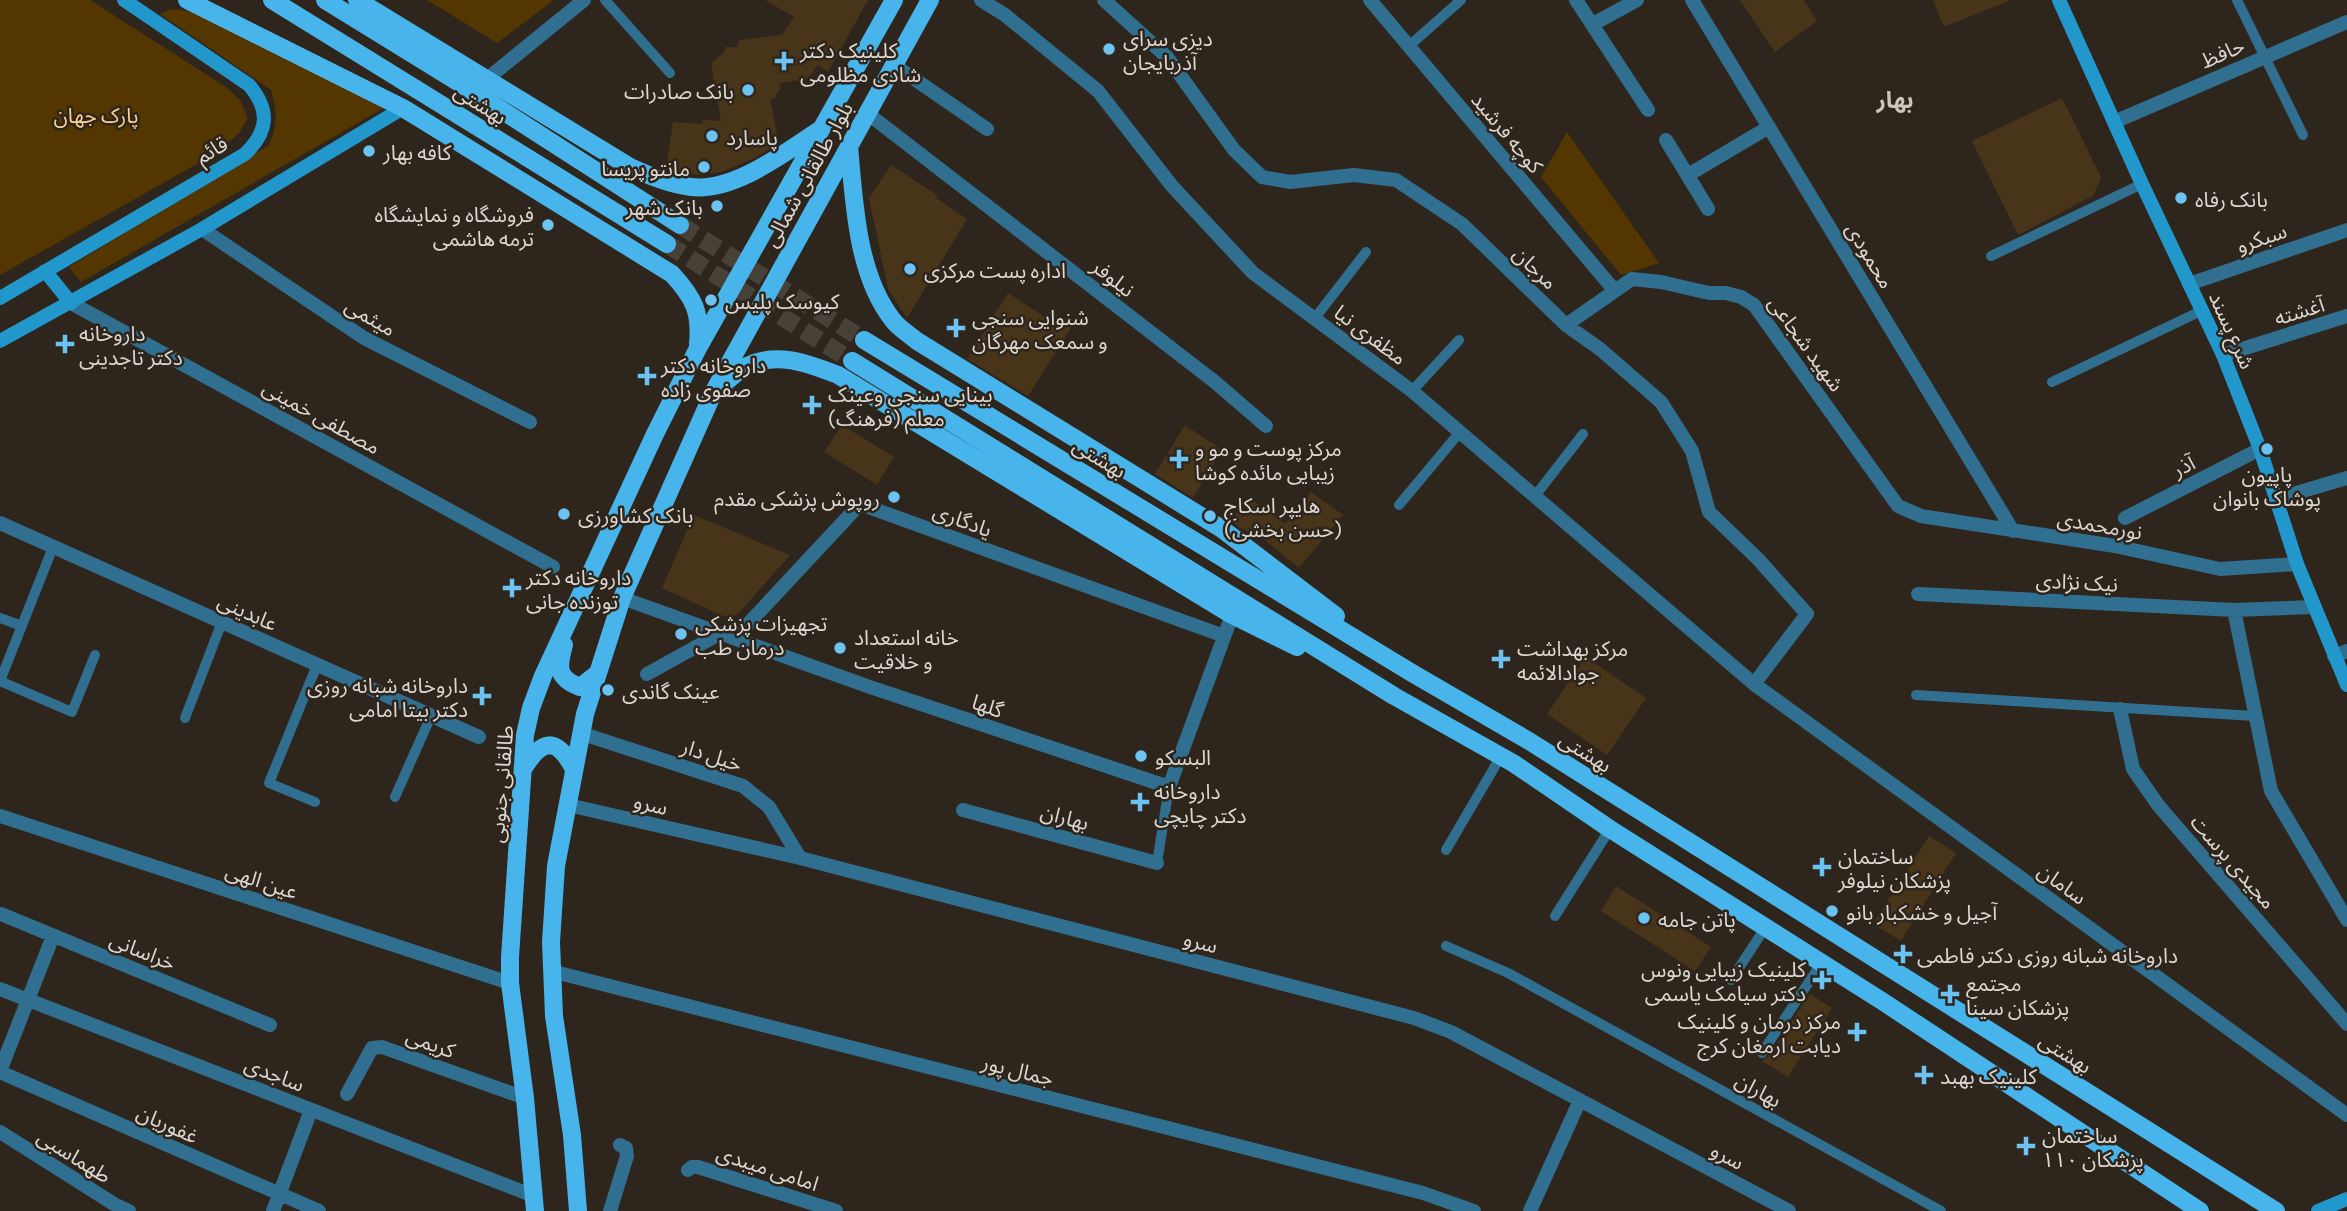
<svg xmlns="http://www.w3.org/2000/svg" width="2347" height="1211" font-family="Commissioner,'Noto Sans Arabic',sans-serif">
<rect width="100%" height="100%" fill="#2e261c"/>
<path fill="#543600" d="M0,0h90l136,87 14,13 8,18 -9,15 -19,18 -220,124z
M427,0h127l-57,43z
M172,9l24,3 193,93 -308,177 -12,-15 200,-122c9,-21 8,-33 2,-55l-111,-76z
M1567,132l92,131 -38,12 -80,-98z"/>
<path fill="#483419" d="M765,0h103l-40,72 -10,-7 -11,14 -28,4 2,6 -4,3 -1,6 -6,1 9,44 -26,16 -32,13 -24,3 -31,-6 7,-47 30,2v-4l18,1 -10,-58 13,-10 1,-6h13l1,-7 43,-5 12,-18z
M1740,0h64l13,21 -42,31z
M1933,0h76v1l-65,26z
M2062,98l39,79 -7,18 -76,40 -46,-94z
M891,165l46,30 -1,3 31,21 -60,99 -19,-29 -19,-91z
M1008,293l38,25 4,-7 23,14 -45,71 -61,-37z
M842,425l52,32 -17,28 -53,-33z
M1185,425l37,25 -29,48 -38,-24z
M1311,492l32,23 -44,53 -48,-39 -3,3 -4,-3 -1,1 -13,-10 21,-21 34,25z
M694,515l96,40 -52,59 -6,3 -9,-1 -61,-28z
M1586,657l60,41 -39,57 -60,-41z
M1929,836l27,17 -55,88 -28,-17z
M1616,886l95,61 -16,24 -94,-60z
M1810,994l22,14 -44,69 -26,-16 6,-4z"/>
<g fill="none" stroke-linecap="round" stroke-linejoin="round">
<path stroke="#484137" stroke-width="18" stroke-dasharray="18 9" stroke-linecap="butt" d="M680,225l184,115
M667,244l185,117"/>
<path stroke="#306f90" stroke-width="10" d="M605,0l65,73
M2237,0l66,135
M1409,46l52,-46
M1991,256l151,-72
M1315,318l51,-66
M2052,382l149,-71
M1412,391l47,-51
M1535,496l48,-62
M1399,505l61,-73
M0,618l22,8
M0,681l53,-134
M0,681l72,31 23,-57
M1916,695l338,21
M185,718l37,-96
M395,797l36,-81
M315,802l-46,-19 48,-118
M1446,850l55,-94
M1157,863l12,-76
M1555,916l55,-87
M1446,946l62,27 433,238
M1731,980l34,-52
M1762,1053l60,-91"/>
<path stroke="#306f90" stroke-width="14" d="M981,0l24,15 93,76 74,95 81,87 159,118 342,293 593,431
M1104,0l63,57 67,93 28,27 28,5 64,-7 42,5 66,44 104,101 34,24 61,53 31,49 17,61 49,47 49,55 -53,70
M1370,0l245,291
M1576,0l72,110
M1692,0l321,531
M1593,24l44,-24
M894,65l93,64
M487,79l97,-79
M867,113l348,269 51,44
M2114,122l233,-100
M1666,140l42,69
M1688,175l81,-48
M202,229l162,109 166,84
M2189,284l158,-54
M71,303l482,264
M1566,325l66,-46 29,3 48,11h17l15,4 13,8 144,201 23,10 194,30 105,23 77,-5
M2223,355l124,-39
M2276,499l71,-21
M2125,518l135,-69
M0,523l479,214
M1918,594l316,16 79,-3
M622,598l245,88 302,101 63,-172
M2234,610l37,181 76,129
M735,638l125,-134 364,132
M2334,656l13,-5
M647,674l74,-41
M2120,709l13,60 25,36 189,219
M580,733l163,53 26,21 31,51
M568,805l232,53 614,160 37,14 338,179
M963,810l194,53
M0,816l510,167
M1,914l269,111
M551,971l872,222 51,18
M0,989l534,207
M0,1071l53,-135
M0,1072l319,139
M347,1094l25,-46 10,-1 143,51
M0,1132l114,72 15,7
M688,1170l4,-3h6l138,44
M273,1211l38,-101
M610,1211l17,-55 -1,-8 -6,-3
M1530,1211l50,-111"/>
<path stroke="#2197cc" stroke-width="14" d="M2059,0l83,184 81,171 37,94 37,115 50,121
M45,271l26,32
M0,298l245,-144c24,-23 25,-44 4,-69l-125,-85
M0,341l202,-112 201,-121
M2318,1211l29,-12"/>
<path stroke="#47b4eb" stroke-width="18" d="M187,0l216,108 269,166c22,24 29,38 26,70
M272,0l395,244
M325,0l133,82 222,143
M357,0l273,167c20,9 39,17 61,20 43,5 93,-34 127,-56
M849,146c5,56 8,128 43,173 6,9 17,15 25,22l305,188 114,87
M864,340l548,333 117,68 747,470
M852,361l542,335 119,67 97,66 272,172 318,210
M721,386c8,-6 17,-16 26,-20 31,-15 62,-2 91,9l394,240 65,32
M564,645c-6,22 -8,33 16,42l18,-14
M523,769c19,-30 33,-33 51,0
M535,1211l-10,-113 -15,-115v-26l15,-222 6,-27 12,-32 112,-242 43,-86 196,-348
M578,1211l-6,-76 -18,-119 -3,-74 5,-76 29,-152 37,-116 92,-207 216,-391"/>
</g>
<g fill="#6cc3f2" stroke="#2e261c" stroke-width="2.5">
<circle cx="1109" cy="49" r="7"/>
<path d="M780.5 50.5h7v7h7v7h-7v7h-7v-7h-7v-7h7z"/>
<circle cx="748" cy="90" r="7"/>
<circle cx="712" cy="136" r="7"/>
<circle cx="369" cy="151" r="7"/>
<circle cx="704" cy="167" r="7"/>
<circle cx="2181" cy="198" r="7"/>
<circle cx="717" cy="206" r="7"/>
<circle cx="548" cy="225" r="7"/>
<circle cx="910" cy="269" r="7"/>
<circle cx="711" cy="300" r="7"/>
<path d="M952.5 317.5h7v7h7v7h-7v7h-7v-7h-7v-7h7z"/>
<path d="M61.5 333.5h7v7h7v7h-7v7h-7v-7h-7v-7h7z"/>
<path d="M643.5 365.5h7v7h7v7h-7v7h-7v-7h-7v-7h7z"/>
<path d="M808.5 394.5h7v7h7v7h-7v7h-7v-7h-7v-7h7z"/>
<circle cx="2267" cy="449" r="7"/>
<path d="M1175.5 448.5h7v7h7v7h-7v7h-7v-7h-7v-7h7z"/>
<circle cx="894" cy="497" r="7"/>
<circle cx="564" cy="514" r="7"/>
<circle cx="1210" cy="516" r="7"/>
<path d="M508.5 577.5h7v7h7v7h-7v7h-7v-7h-7v-7h7z"/>
<circle cx="681" cy="634" r="7"/>
<circle cx="840" cy="648" r="7"/>
<path d="M1497.5 648.5h7v7h7v7h-7v7h-7v-7h-7v-7h7z"/>
<circle cx="608" cy="690" r="7"/>
<path d="M478.5 685.5h7v7h7v7h-7v7h-7v-7h-7v-7h7z"/>
<circle cx="1141" cy="756" r="7"/>
<path d="M1136.5 791.5h7v7h7v7h-7v7h-7v-7h-7v-7h7z"/>
<path d="M1818.5 856.5h7v7h7v7h-7v7h-7v-7h-7v-7h7z"/>
<circle cx="1832" cy="911" r="7"/>
<circle cx="1644" cy="918" r="7"/>
<path d="M1899.5 943.5h7v7h7v7h-7v7h-7v-7h-7v-7h7z"/>
<path d="M1818.5 969.5h7v7h7v7h-7v7h-7v-7h-7v-7h7z"/>
<path d="M1946.5 983.5h7v7h7v7h-7v7h-7v-7h-7v-7h7z"/>
<path d="M1853.5 1021.5h7v7h7v7h-7v7h-7v-7h-7v-7h7z"/>
<path d="M1920.5 1064.5h7v7h7v7h-7v7h-7v-7h-7v-7h7z"/>
<path d="M2022.5 1135.5h7v7h7v7h-7v7h-7v-7h-7v-7h7z"/>
</g>
<g text-anchor="middle" dominant-baseline="central" stroke-width="5" stroke-linejoin="round" paint-order="stroke">
<g font-size="21" fill="#dcd7d0" stroke="#2e261c" text-anchor="start">
<text x="1123" y="37">دیزی سرای<tspan x="1123" dy="24">آذربایجان</tspan></text>
<text x="800" y="49">کلینیک دکتر<tspan x="800" dy="24">شادی مظلومی</tspan></text>
<text x="734" y="90" text-anchor="end">بانک صادرات</text>
<text x="726" y="136">پاسارد</text>
<text x="383" y="151">کافه بهار</text>
<text x="690" y="167" text-anchor="end">مانتو پریسا</text>
<text x="2195" y="198">بانک رفاه</text>
<text x="703" y="206" text-anchor="end">بانک شهر</text>
<text x="534" y="213" text-anchor="end">فروشگاه و نمايشگاه<tspan x="534" dy="24">ترمه هاشمى</tspan></text>
<text x="924" y="269">اداره پست مرکزی</text>
<text x="725" y="300">کیوسک پلیس</text>
<text x="972" y="316">شنوایی سنجی<tspan x="972" dy="24">و سمعک مهرگان</tspan></text>
<text x="79" y="332">داروخانه<tspan x="79" dy="24">دکتر تاجدینی</tspan></text>
<text x="661" y="364">داروخانه دکتر<tspan x="661" dy="24">صفوی زاده</tspan></text>
<text x="828" y="393">بینایی سنجی وعینک<tspan x="828" dy="24">معلم (فرهنگ)</tspan></text>
<text x="1195" y="447">مرکز پوست و مو و<tspan x="1195" dy="24">زیبایی مائده کوشا</tspan></text>
<text x="2267" y="473" text-anchor="middle">پاپیون<tspan x="2267" dy="24">پوشاک بانوان</tspan></text>
<text x="880" y="497" text-anchor="end">روپوش پزشکی مقدم</text>
<text x="1224" y="504">هایپر اسکاج<tspan x="1224" dy="24">(حسن بخشی)</tspan></text>
<text x="578" y="514">بانک کشاورزی</text>
<text x="526" y="576">داروخانه دکتر<tspan x="526" dy="24">توزنده جانی</tspan></text>
<text x="695" y="622">تجهیزات پزشکی<tspan x="695" dy="24">درمان طب</tspan></text>
<text x="854" y="636">خانه استعداد<tspan x="854" dy="24">و خلاقیت</tspan></text>
<text x="1517" y="647">مرکز بهداشت<tspan x="1517" dy="24">جوادالائمه</tspan></text>
<text x="468" y="684" text-anchor="end">داروخانه شبانه روزی<tspan x="468" dy="24">دکتر بیتا امامی</tspan></text>
<text x="622" y="690">عینک گاندی</text>
<text x="1155" y="756">البسکو</text>
<text x="1154" y="790">داروخانه<tspan x="1154" dy="24">دکتر چایچی</tspan></text>
<text x="1838" y="855">ساختمان<tspan x="1838" dy="24">پزشکان نیلوفر</tspan></text>
<text x="1846" y="911">آجیل و خشکبار بانو</text>
<text x="1658" y="918">پاتن جامه</text>
<text x="1917" y="954">داروخانه شبانه روزی دکتر فاطمی</text>
<text x="1806" y="968" text-anchor="end">کلینیک زیبایی ونوس<tspan x="1806" dy="24">دکتر سیامک یاسمی</tspan></text>
<text x="1966" y="982">مجتمع<tspan x="1966" dy="24">پزشکان سینا</tspan></text>
<text x="1841" y="1020" text-anchor="end">مرکز درمان و کلینیک<tspan x="1841" dy="24">دیابت ارمغان کرج</tspan></text>
<text x="1940" y="1075">کلینیک بهبد</text>
<text x="2042" y="1134">ساختمان<tspan x="2042" dy="24">پزشکان ۱۱۰</tspan></text>
</g>
<g font-size="21" fill="#dcd7d0" stroke="#2e261c">
<text transform="translate(2222 52) rotate(-23)">حافظ</text>
<text transform="translate(481 103) rotate(32)">بهشتى</text>
<text transform="translate(1508 132) rotate(50)">كوچه فرشيد</text>
<text transform="translate(211 149) rotate(-31)">قائم</text>
<text transform="translate(807 174) rotate(-61)">بلوار طالقانی شمالی</text>
<text transform="translate(2261 237) rotate(-19)">سبکرو</text>
<text transform="translate(1871 255) rotate(59)">محمودی</text>
<text transform="translate(1536 267) rotate(44)">مرجان</text>
<text transform="translate(1114 277) rotate(38)">نیلوفر</text>
<text transform="translate(2299 310) rotate(-17)">آغشته</text>
<text transform="translate(371 316) rotate(30)">میثمی</text>
<text transform="translate(2233 330) rotate(66)">شرع پسند</text>
<text transform="translate(1371 334) rotate(37)">مظفری نیا</text>
<text transform="translate(1807 343) rotate(54)">شهید شجاعی</text>
<text transform="translate(322 416) rotate(29)">مصطفی خمینی</text>
<text transform="translate(1100 457) rotate(31)">بهشتى</text>
<text transform="translate(2183 465) rotate(-27)">آذر</text>
<text transform="translate(963 519) rotate(20)">یادگاری</text>
<text transform="translate(2100 524) rotate(10)">نورمحمدی</text>
<text transform="translate(2077 581) rotate(3)">نیک نژادی</text>
<text transform="translate(248 611) rotate(24)">عابدینی</text>
<text transform="translate(988 705) rotate(19)">گلها</text>
<text transform="translate(1586 751) rotate(32)">بهشتى</text>
<text transform="translate(712 754) rotate(18)">خیل دار</text>
<text transform="translate(500 784) rotate(-85)">طالقانی جنوبی</text>
<text transform="translate(651 803) rotate(13)">سرو</text>
<text transform="translate(1065 816) rotate(15)">بهاران</text>
<text transform="translate(2234 861) rotate(49)">مجیدی پرست</text>
<text transform="translate(262 880) rotate(18)">عین الهی</text>
<text transform="translate(2063 883) rotate(36)">سامان</text>
<text transform="translate(1201 941) rotate(15)">سرو</text>
<text transform="translate(143 950) rotate(22)">خراسانی</text>
<text transform="translate(431 1042) rotate(20)">کریمی</text>
<text transform="translate(2066 1052) rotate(32)">بهشتى</text>
<text transform="translate(1018 1069) rotate(14)">جمال پور</text>
<text transform="translate(275 1073) rotate(21)">ساجدی</text>
<text transform="translate(1759 1089) rotate(29)">بهاران</text>
<text transform="translate(168 1123) rotate(24)">غفوریان</text>
<text transform="translate(75 1155) rotate(32)">طهماسبی</text>
<text transform="translate(1728 1155) rotate(28)">سرو</text>
<text transform="translate(768 1167) rotate(18)">امامی میبدی</text>
</g>
<g font-size="21" fill="#fccf92" stroke="#2e261c">
<text x="96" y="114">پارک جهان</text>
</g>
<g font-size="23" font-weight="bold" fill="#cec4b7" stroke="#2e261c">
<text x="1895" y="99">بهار</text>
</g>
</g>
</svg>
